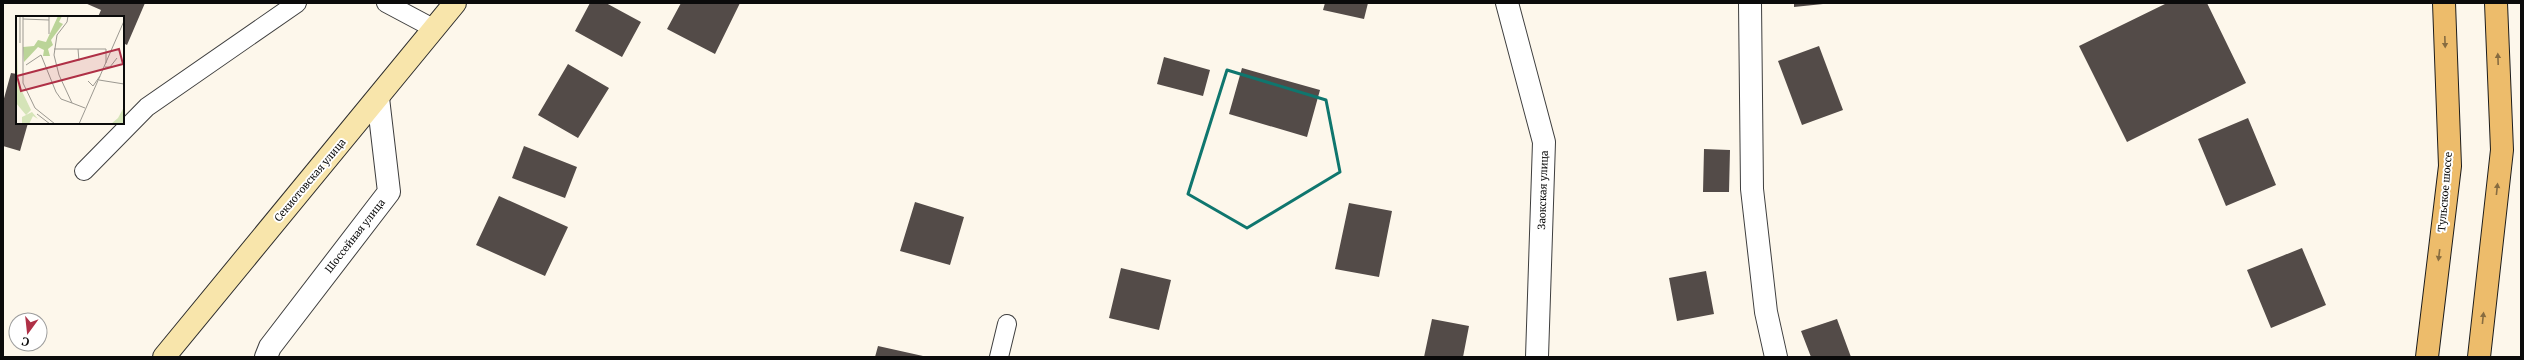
<svg xmlns="http://www.w3.org/2000/svg" width="2524" height="360" font-family="Merriweather,serif">
<rect width="100%" height="100%" fill="#fdf7eb"/>
<path fill="#534b48" d="M85,3h60l-18,42 -4,-2v-26h-25l3,-7z
M590,3h16l35,19 -19,35 -47,-26z
M681,3h59l-25,51 -48,-25z
M1325,3h43l-4,16 -41,-9z
M1794,3h29v1l-29,3z
M2167,3h40l39,80 -119,59 -48,-96z
M1819,46l24,64 -41,15 -24,-64z
M1164,57l46,13 -7,26 -46,-12z
M568,64l41,24 -31,50 -40,-23z
M1242,68l78,22 -13,47 -78,-23z
M11,73l6,1v49h11l-8,28 -17,-5v-44z
M2248,118l28,67 -50,21 -28,-67z
M524,146l53,21 -12,31 -53,-20z
M1704,149l26,1 -1,42h-26z
M499,196l69,31 -23,49 -69,-31z
M915,202l49,15 -14,48 -50,-14z
M1349,203l43,8 -13,66 -44,-8z
M2302,248l24,57 -55,23 -24,-58z
M1121,268l50,12 -12,50 -50,-12z
M1706,271l8,43 -37,7 -8,-43z
M1432,319l37,7 -6,31h-39z
M1837,319l14,38h-40l-10,-26z
M878,346l45,10v1h-48z"/>
<g fill="none" stroke-linecap="round" stroke-linejoin="round">
<defs>
<path id="lane" d="M386,3l47,25
M84,171l63,-64 150,-104
M999,357l8,-33"/>
<path id="street" d="M1507,3l37,139 -7,215
M1750,3l2,186 14,123 10,45
M266,357l4,-10 119,-155 -11,-94"/>
<path id="secondary" d="M164,357l291,-354"/>
<path id="primary" d="M2427,357l23,-191 -6,-163
M2479,357l23,-207 -6,-147"/>
</defs>
<use href="#lane" stroke="#3e3e3e" stroke-width="20"/>
<use href="#street" stroke="#3e3e3e" stroke-width="24"/>
<use href="#secondary" stroke="#2d2d2d" stroke-width="24"/>
<use href="#primary" stroke="#1c1c1c" stroke-width="24"/>
<use href="#lane" stroke="#fff" stroke-width="18"/>
<use href="#street" stroke="#fff" stroke-width="22"/>
<use href="#secondary" stroke="#f8e5ab" stroke-width="22"/>
<use href="#primary" stroke="#edbc6b" stroke-width="22"/>
</g>
<defs><path id="oneway-solid" d="M-6-.8H1V-3.2L6.5 0L1 3.2V.8H-6Z"/></defs>
<g fill="#876c40">
<use href="#oneway-solid" transform="translate(2445 42) rotate(88)"/>
<use href="#oneway-solid" transform="translate(2498 59) rotate(-92)"/>
<use href="#oneway-solid" transform="translate(2497 189) rotate(-84)"/>
<use href="#oneway-solid" transform="translate(2439 255) rotate(97)"/>
<use href="#oneway-solid" transform="translate(2483 318) rotate(-84)"/>
</g>
<path fill="none" stroke="#0f766e" stroke-width="3" stroke-linejoin="round" d="M1227,70l99,30 14,72 -93,56 -59,-34z"/>
<g text-anchor="middle" dominant-baseline="central" stroke-width="4" stroke-linejoin="round" paint-order="stroke">
<g font-size="10" fill="#0b0b0b" stroke="#fff">
<text transform="translate(310 180) rotate(-50)">Секиотовская улица</text>
<text transform="translate(1543 190) rotate(-88)">Заокская улица</text>
<text transform="translate(2445 192) rotate(-85)">Тульское шоссе</text>
<text transform="translate(355 236) rotate(-52)">Шоссейная улица</text>
</g>
</g>
<g transform="translate(16 16)">
<rect width="108" height="108" fill="#fdf7eb"/>
<path d="M0,0l2,67 13,27 -5,5 -10,-12zM108,91v17h-13l7,-6zM16,96l6,7 -5,-3 -4,8h-7v-7z" fill="#d5e4b8"/>
<path d="M42,0h4l-3,6 4,2 -12,16 2,5 -5,4 2,7h-7l1,-6 -6,-3 -14,15 -1,-15 11,-1 4,-6 8,2z" fill="#bbd498"/>
<path fill="none" stroke="#9c9991" stroke-width="1" d="M7,0v67l12,25 20,16M33,0v18M52,0l-1,6 -10,13 -3,20 5,20 13,28 13,5M7,3l26,1M4,27v-27M38,33h52v14M62,33l1,12M10,49l15,-10 15,37 5,7 11,4M89,51h5l7,-9M83,64l25,4M72,65l5,5 7,-10M21,98l13,10M63,108l45,-103"/>
<path fill="#af3046" fill-opacity="0.15" stroke="#af3046" stroke-width="2" d="M103,33l4,15 -102,27 -4,-15z"/>
<rect width="108" height="108" fill="none" stroke="#0b0b0b" stroke-width="2"/>
</g>
<rect width="2524" height="360" fill="none" stroke="#0b0b0b" stroke-width="8"/>
<g transform="translate(28 332) rotate(195)"><circle r="19" fill="#ffffff" stroke="#9d9d9d"/>
<path d="M0-3L7 15L0 10L-7 15Z" fill="#af3046"/>
<text y="-6" font-size="11" font-weight="bold" text-anchor="middle" fill="#0b0b0b">С</text>
</g>
</svg>
